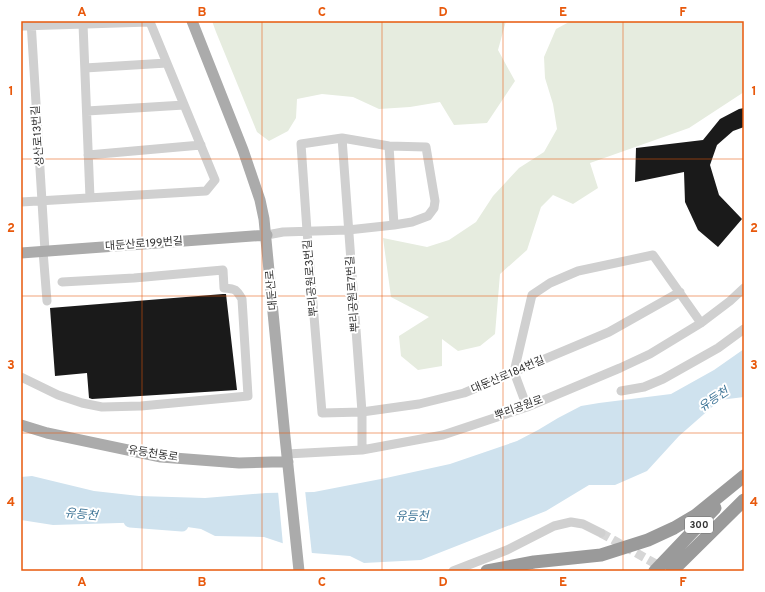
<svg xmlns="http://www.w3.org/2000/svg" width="765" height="592" font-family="Overpass,'Noto Sans KR',sans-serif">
<rect width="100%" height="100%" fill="#fff"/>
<path fill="#e6ecdf" d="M212,21h294l-8,29 17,31 -28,42 -33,2 -14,-23 -30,5 -31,2 -26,-12 -31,-3 -25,5 -1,19 -8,13 -19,10 -12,-9 -41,-100z
M571,21h173v71l-55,36 -99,35 8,25 -25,16 -20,-9 -12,12 -14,43 -27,24 -5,60 -15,12 -22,5 -16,-12v27l-24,4 -17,-14 -2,-20 30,-19 -38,-20 -8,-59 44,9 22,-7 27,-18 17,-26 26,-28 25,-16 13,-23 -4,-25 -8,-26 -1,-21 12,-28z"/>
<path fill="#cfe2ee" d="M744,349v48l-24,3 -41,36 -32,35 -32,14h-26l-43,26 -125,49 -57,3 -14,-7 -38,-3 -48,-16 -49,-1 -14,-7 -48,-7 -100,3 -32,-5v-43l11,-1 62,15 45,5 66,2 61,-5 48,-1 72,-14 64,-14 67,-23 21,-11 20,-12 23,-12 18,-3 72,-9 43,-24z"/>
<path fill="#fff" d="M305,490l7,65 -29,-10 -5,-54z"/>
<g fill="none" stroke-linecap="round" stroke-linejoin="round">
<path stroke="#cfe2ee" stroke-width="13" d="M130,521l52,4"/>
</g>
<path fill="#1a1a1a" d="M744,108v19l-11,4 -16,14 -7,20 9,30 23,24 -24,28 -20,-17 -13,-28 -1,-30 -49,10 1,-34 67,-8 17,-21 19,-10z
M223,294h3l11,96 -145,9 -3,-1 -2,-25 -32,3 -5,-68z"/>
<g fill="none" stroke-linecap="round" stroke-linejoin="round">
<path stroke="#d6d6d6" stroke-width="9" stroke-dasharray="9 4.5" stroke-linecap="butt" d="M601,533l62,35"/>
<path stroke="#d0d0d0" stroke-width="9" d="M31,21l14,230
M83,24l7,174
M21,26l129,-4 65,158 -9,11 -185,11
M85,68l82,-5
M87,111l97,-6
M342,138l20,274v38
M389,146l5,79
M88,155l113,-10
M267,235l16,-3 65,-2 46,-5 18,-3 16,-6 6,-8 1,-7 -9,-54 -37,-1 -47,-8 -41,6 6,87 15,182 40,-1 57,-8 45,-11 145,-61 71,-40
M43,251l4,50
M21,377l37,18 24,8 20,4 39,-1 107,-10 -6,-97c-6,-10 -6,-10 -18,-11l-1,-18 -89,8 -72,4
M621,391l23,-4 19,-8 55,-31 26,-19
M527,407l-13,-35 18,-77 18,-12 28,-12 75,-16 48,68
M287,454l75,-4 81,-15 84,-28 93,-39 30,-14 51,-31 29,-22 14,-13
M453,571l54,-21 47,-24 17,-4 12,2 18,9"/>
<path stroke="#ababab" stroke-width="11" d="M192,21l51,129 17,50 4,19 21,218 14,134
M21,253l246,-18
M21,425l26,8 114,24 78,6 33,-1h16"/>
<path stroke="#9a9a9a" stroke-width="13" d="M487,571l47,-9 67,-7 47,-15 26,-12 22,-13 48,-39
M655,571l60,-63
M672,571l72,-71"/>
</g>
<path fill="none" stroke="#e8590c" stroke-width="1" stroke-opacity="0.55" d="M142,21v550M262,21v550M382,21v550M503,21v550M623,21v550M21,159h723M21,296h723M21,433h723"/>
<g text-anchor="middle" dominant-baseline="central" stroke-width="4" stroke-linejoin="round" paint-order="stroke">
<rect fill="#fff" stroke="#707070" stroke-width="1" x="685" y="517" width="28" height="16" rx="3"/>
<g font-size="10" font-weight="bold" fill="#333">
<text x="699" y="525">300</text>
</g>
<g font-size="11" fill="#333" stroke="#fff">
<text transform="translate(38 136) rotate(-94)">성산로13번길</text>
<text transform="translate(144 244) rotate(-4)">대둔산로199번길</text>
<text transform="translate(311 278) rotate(-95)">뿌리공원로3번길</text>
<text transform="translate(272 290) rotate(-95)">대둔산로</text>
<text transform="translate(353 294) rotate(-94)">뿌리공원로7번길</text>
<text transform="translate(508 375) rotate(-23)">대둔산로184번길</text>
<text transform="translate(519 408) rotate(-20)">뿌리공원로</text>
<text transform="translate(153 454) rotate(9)">유등천동로</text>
</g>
<g font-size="12" font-style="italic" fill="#3f7597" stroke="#fff">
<text transform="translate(714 400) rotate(-34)">유등천</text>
<text transform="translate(81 515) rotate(6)">유등천</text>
<text x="412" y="517">유등천</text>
</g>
</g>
<rect width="765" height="592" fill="none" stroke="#ffffff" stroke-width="44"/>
<rect x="22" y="22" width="721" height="548" fill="none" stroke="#e8590c" stroke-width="1.5"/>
<g font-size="13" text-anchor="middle" font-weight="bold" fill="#e8590c">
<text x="82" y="16">A</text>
<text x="202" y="16">B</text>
<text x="322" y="16">C</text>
<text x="443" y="16">D</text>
<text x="563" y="16">E</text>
<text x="683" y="16">F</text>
<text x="11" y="95">1</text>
<text x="754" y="95">1</text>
<text x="11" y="232">2</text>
<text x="754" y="232">2</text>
<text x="11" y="369">3</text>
<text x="754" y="369">3</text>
<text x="11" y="506">4</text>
<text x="754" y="506">4</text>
<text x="82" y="586">A</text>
<text x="202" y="586">B</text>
<text x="322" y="586">C</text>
<text x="443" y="586">D</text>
<text x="563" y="586">E</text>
<text x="683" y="586">F</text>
</g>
</svg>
